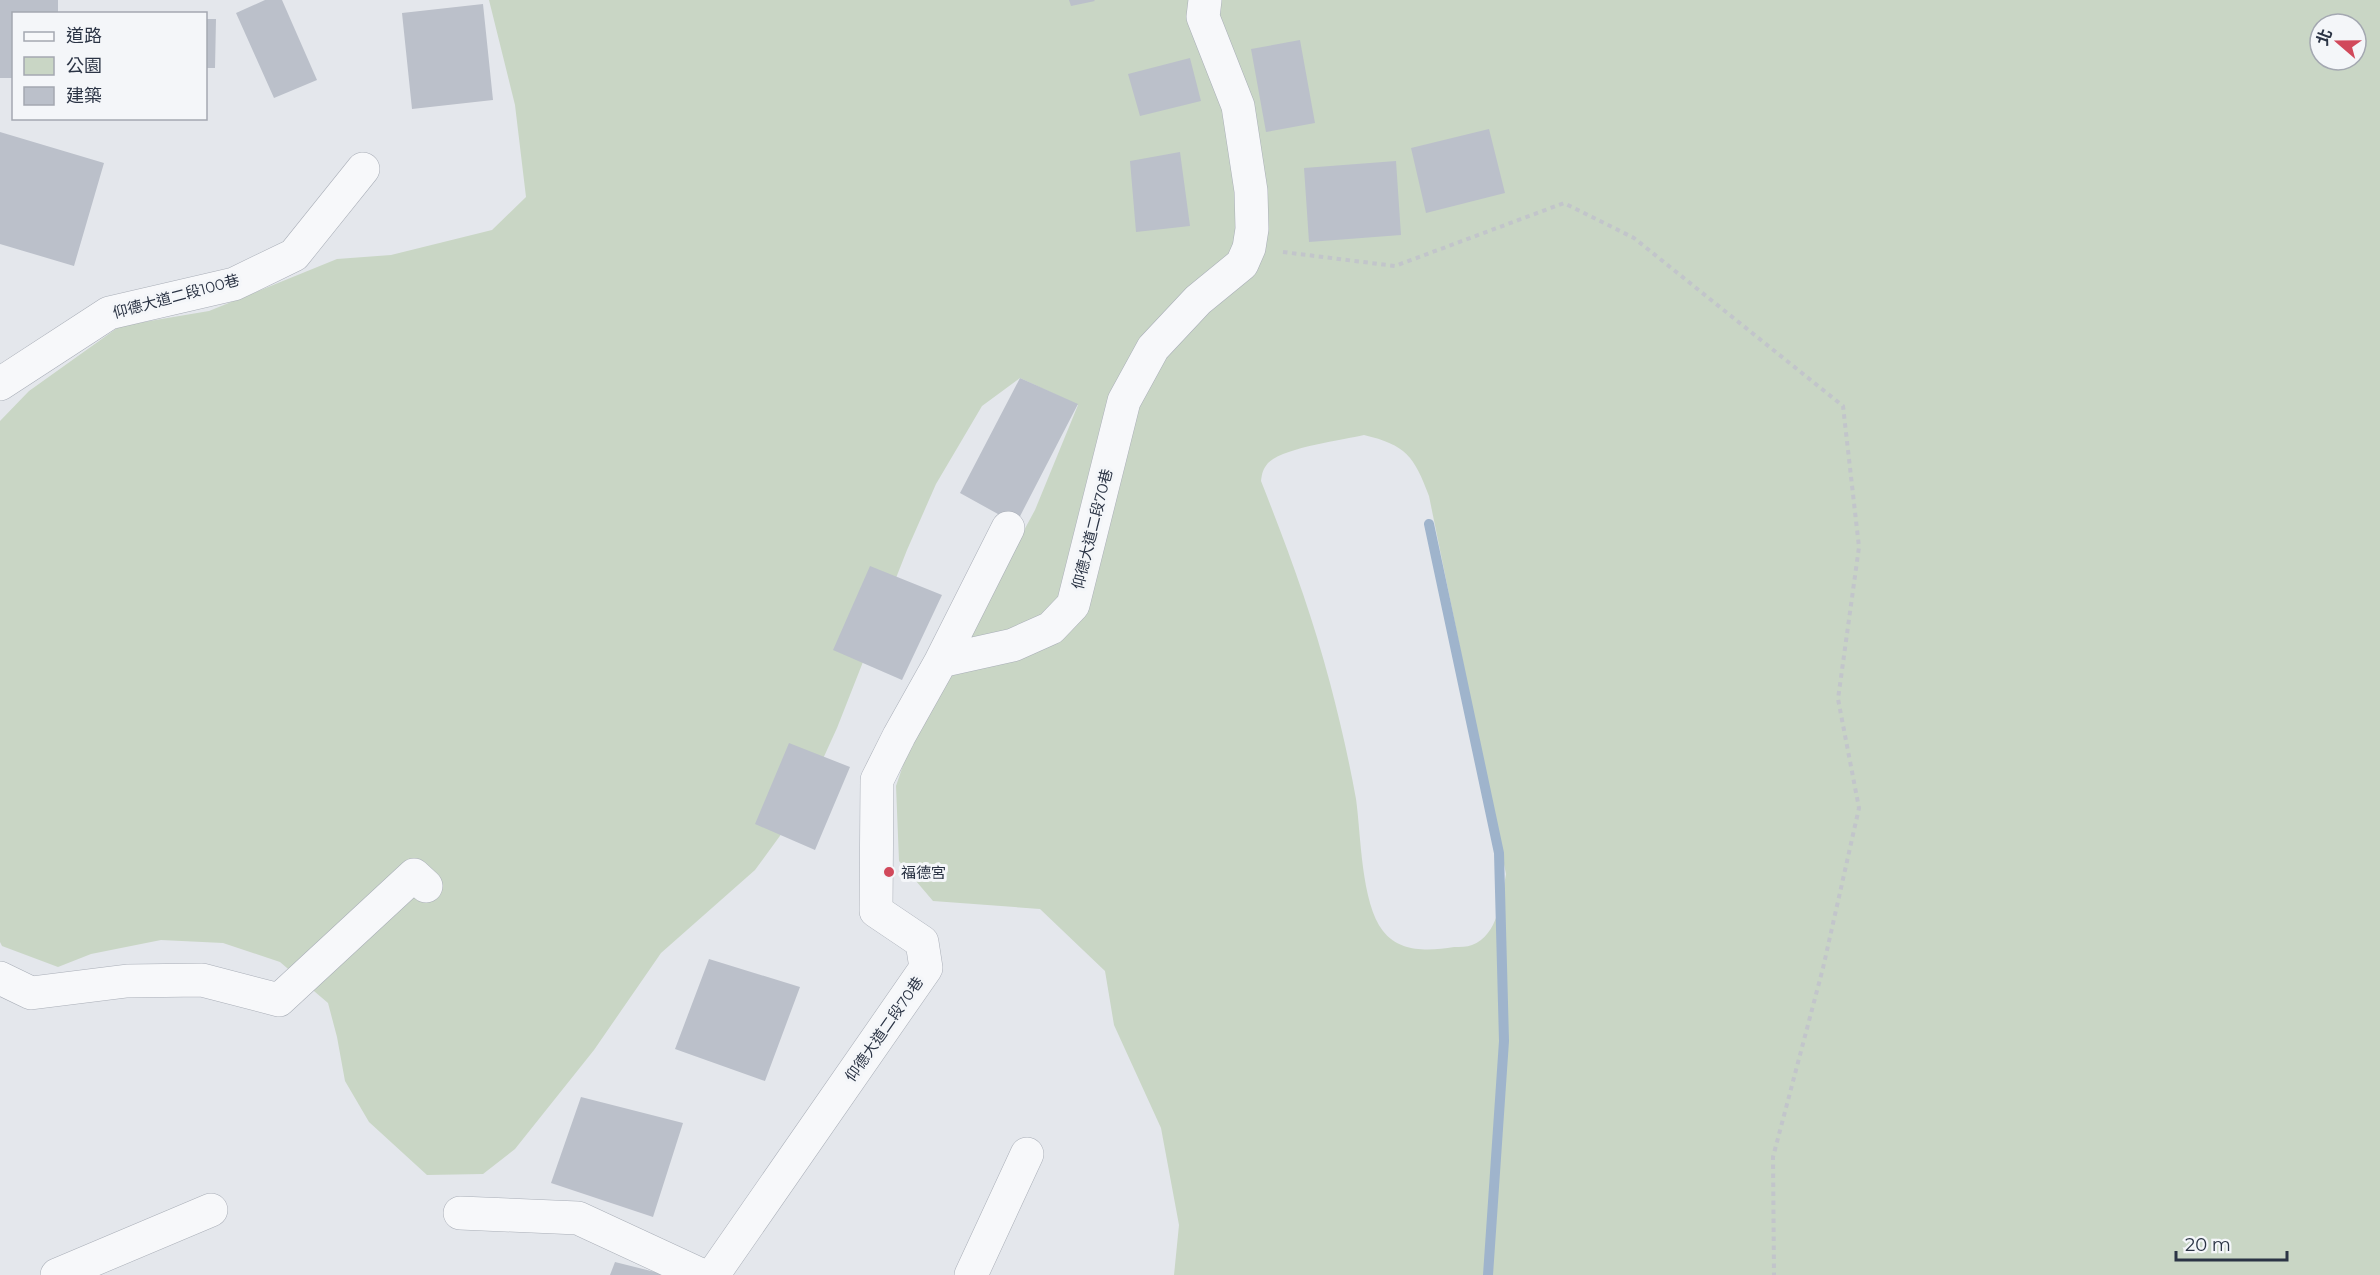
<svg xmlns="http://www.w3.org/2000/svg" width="2380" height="1275" font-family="Montserrat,'Noto Sans TC',sans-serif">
<rect width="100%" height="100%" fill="#e4e7ec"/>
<path fill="#c9d6c5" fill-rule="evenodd" d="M489,0h1891v1275h-1206l5,-50 -18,-97 -47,-103 -9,-54 -65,-62 -107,-8 -34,-40 -3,-75 18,-53 121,-223 43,-105 -58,-27 -38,28 -46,78 -29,66 -70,178 -36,79 -46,63 -94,83 -67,97 -79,99 -32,25 -56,1 -58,-53 -24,-41 -8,-44 -9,-34 -48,-41 -57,-19 -62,-3 -70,14 -33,13 -56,-21 -2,-4v-521l29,-30 91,-65 89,-15 128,-52 54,-4 101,-25 34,-33 -11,-92zM2320,24h36v36h-36zM1364,435c42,10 50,21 65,61l77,378c-4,23 -8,62 -34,71 -5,2 -12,2 -18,2 -24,4 -54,6 -71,-16 -22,-28 -22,-97 -27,-132 -7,-39 -16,-78 -26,-116 -18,-69 -43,-136 -69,-202 1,-8 2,-12 7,-18 14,-15 74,-23 96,-28z"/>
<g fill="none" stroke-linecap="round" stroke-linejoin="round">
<path stroke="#9fb4cc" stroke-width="10" d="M1429,524l70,329 5,188 -16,234"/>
</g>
<path fill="#bbc0ca" d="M0,0h58v14h-44v64h-14z
M265,0h17l35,80 -43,18 -38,-85z
M1069,0h25l1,1 -24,5z
M483,4l10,96 -81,9 -10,-96z
M206,19h10l-1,49h-9z
M1300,40l15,83 -49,9 -15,-83z
M1190,58l11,43 -61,15 -12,-42z
M1489,129l16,64 -79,20 -15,-65z
M0,132l104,31 -30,103 -74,-22z
M1180,152l10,74 -54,6 -6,-71z
M1396,161l5,74 -92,7 -5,-74z
M1020,378l58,26 -62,120 -56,-31z
M870,566l72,29 -40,85 -69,-30z
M789,743l61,24 -35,83 -60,-26z
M709,959l91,28 -35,94 -90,-32z
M581,1097l102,26 -30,94 -102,-34z
M615,1262l48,12v1h-53z"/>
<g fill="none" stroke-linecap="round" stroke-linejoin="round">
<defs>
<path id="minor" d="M0,384l109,-71 125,-29 60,-29 69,-86
M941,661l67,-133
M0,978l31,15 96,-12 75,-1 77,20 135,-125 12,11
M460,1213l118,5 123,57
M57,1275l154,-65
M713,1275l213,-307 -4,-26 -46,-31 1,-131 22,-44 42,-75 72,-16 38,-17 22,-23 51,-204 29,-53 45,-48 44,-36 7,-16 3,-19 -1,-38 -13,-85 -35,-89 2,-17
M971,1275l56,-121"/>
</defs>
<use href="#minor" stroke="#a9aeb7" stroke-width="34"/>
<path stroke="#c2c5cb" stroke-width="4" stroke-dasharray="4.5 4.5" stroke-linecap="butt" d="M1283,252l112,14 169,-63 70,35 209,168 16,141 -21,152 21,109 -36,160 -50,189 1,118"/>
<use href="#minor" stroke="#f7f8fa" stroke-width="33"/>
</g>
<circle fill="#d1495b" stroke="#f4f6f9" stroke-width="2" cx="889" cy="872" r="6"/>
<g text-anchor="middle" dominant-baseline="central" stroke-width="6" stroke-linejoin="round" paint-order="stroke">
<g font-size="15" fill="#2b3445" stroke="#f4f6f9">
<text transform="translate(176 296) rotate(-15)">仰德大道二段100巷</text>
<text transform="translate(1092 529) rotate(-76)">仰德大道二段70巷</text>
<text transform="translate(884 1029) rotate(-55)">仰德大道二段70巷</text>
</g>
<g font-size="15" fill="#2b3445" stroke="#f4f6f9" text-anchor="start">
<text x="901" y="872">福德宮</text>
</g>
</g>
<rect x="12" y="12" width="195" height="108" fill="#f4f6f9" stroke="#a4a8b1" stroke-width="1.5"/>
<rect x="24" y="32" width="30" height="9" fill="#f7f8fa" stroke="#a4a8b1" stroke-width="1.5"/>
<text x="66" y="42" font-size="18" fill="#2b3445">道路</text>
<rect x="24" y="57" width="30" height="18" fill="#c9d6c5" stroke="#a4a8b1" stroke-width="1.5"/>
<text x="66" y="72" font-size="18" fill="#2b3445">公園</text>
<rect x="24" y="87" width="30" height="18" fill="#bbc0ca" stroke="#a4a8b1" stroke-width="1.5"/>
<text x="66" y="102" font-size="18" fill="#2b3445">建築</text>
<g transform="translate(2338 42) rotate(290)"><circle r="28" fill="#f4f6f9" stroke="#a4a8b1" stroke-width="1.5"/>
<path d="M0-4.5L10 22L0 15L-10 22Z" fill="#d1495b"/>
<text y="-9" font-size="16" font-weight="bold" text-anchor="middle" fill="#2b3445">北</text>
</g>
<path d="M2176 1251v9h111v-9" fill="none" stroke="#2b3445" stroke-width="3"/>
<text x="2185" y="1251" font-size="18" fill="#2b3445" stroke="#f4f6f9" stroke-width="4.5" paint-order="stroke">20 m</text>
</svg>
